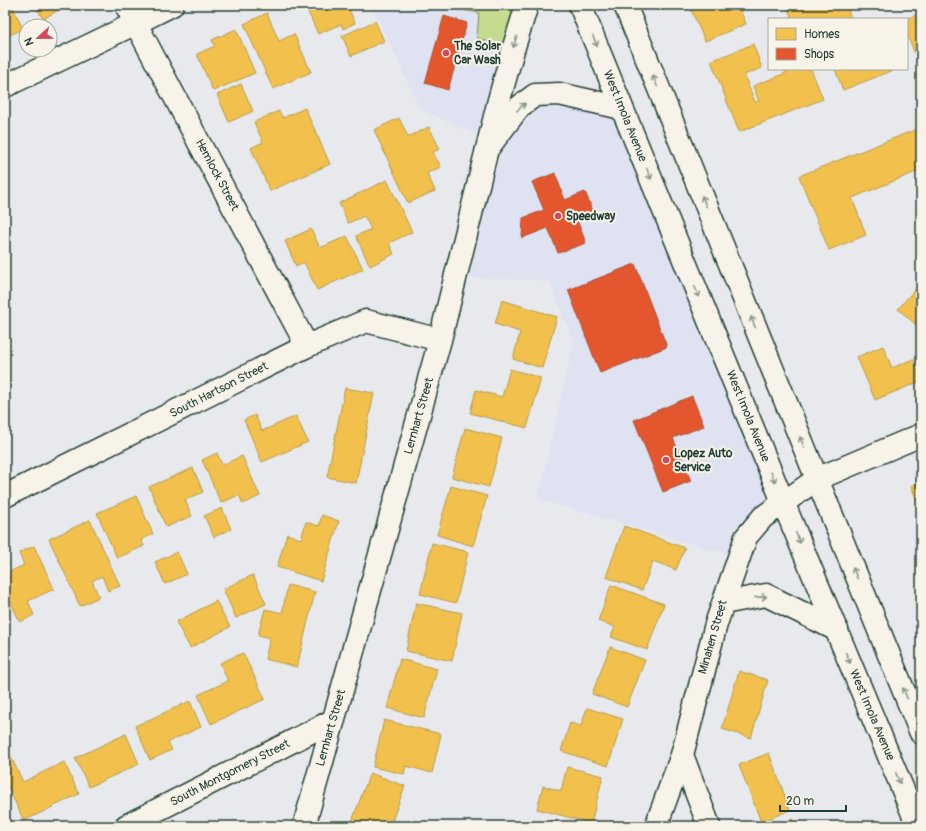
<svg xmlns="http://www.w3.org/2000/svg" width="926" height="831" font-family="Pangolin,sans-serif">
<rect width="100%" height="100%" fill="#e8e9ed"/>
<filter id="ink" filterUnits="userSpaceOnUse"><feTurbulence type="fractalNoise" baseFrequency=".025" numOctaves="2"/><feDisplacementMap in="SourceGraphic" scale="8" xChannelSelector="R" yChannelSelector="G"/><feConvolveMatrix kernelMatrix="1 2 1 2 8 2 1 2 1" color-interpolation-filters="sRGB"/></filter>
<g filter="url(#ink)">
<path fill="#dee2f1" d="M372,5h65l42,8 34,37 -23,91 -70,-32z
M535,95l87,13 161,394 -44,55 -201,-58 36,-158 -25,-60 -93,-4 32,-129z"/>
<path fill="#c6db90" stroke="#728c62" d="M437,5h90l-14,45 -36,-12 2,-25z"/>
<path fill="#f2c14e" stroke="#b39946" d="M12,5l11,24 -18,8v-29z
M35,5h32l-24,14z
M305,5h42l8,18 -12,6 -2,-5 -23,10z
M689,5h27l2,3 7,-3h13l8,19 -41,17z
M787,5h59l5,13 -3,1h-56z
M267,13l12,28 15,-7 17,38 -38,17 -29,-65z
M921,13v49l-2,1 -12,-28v-16h-1z
M375,21l9,20 -33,15 -9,-20z
M236,29l19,44 -42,18 -16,-37 18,-8 -3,-6z
M753,44l9,24 -18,7 11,27 4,-1 -6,-15 33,-13 -1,-4h26l12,30 -84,33 -28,-71z
M835,69h59v1l-51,20z
M241,84l12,27 -24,11 -12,-27z
M305,108l25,56 -60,27 -19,-43 12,-6 -9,-20 25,-11 4,7z
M399,118l9,19 21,-10 11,22 -7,3 8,15 -14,6 8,18 -27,12 -34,-73z
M917,129l4,10v31l-69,28 14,37 -37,15 -30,-74z
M387,180l25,52 -23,11 5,11 -24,12 -14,-30 15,-7 -7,-13 -16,7 -9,-20z
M311,229l9,19 27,-12 16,33 -46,21 -13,-28 -8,4 -11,-25z
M916,288l5,4v37l-23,-20z
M502,300l55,17 -15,51 -29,-9 7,-27 -25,-8z
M883,346l9,22 21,-9 8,20v2l-46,19 -18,-43z
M510,369l31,9 -14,50 -57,-15 6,-23 26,7z
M345,388l29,5 -18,90 -29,-6z
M255,415l7,16 34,-15 12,26 -46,20 -18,-42z
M465,428l37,10 -13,49 -37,-10z
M217,453l5,12 20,-9 18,40 -17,8 -4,-9 -18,8 -19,-43z
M193,468l10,24 -18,8 7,16 -26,11 -17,-40z
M921,481v29l-10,-24z
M451,486l36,10 -14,50 -36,-11z
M136,496l17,38 -12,6 3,6 -27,12 -20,-45z
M222,508l9,21 -17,8 -10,-21z
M322,515l17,6 -18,60 -44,-14 10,-33 14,5 5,-17 13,4z
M90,520l30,66 -12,5 -6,-15 -10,5 7,16 -19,9 -31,-67z
M624,526l61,22 -9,22 -23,-9 -11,29 -36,-13z
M432,543l36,9 -12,51 -36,-9z
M34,546l20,43 -26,12 6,14 -14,7 -15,-32v-16l19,-9 -5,-12z
M177,552l10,22 -22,10 -10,-22z
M253,575l13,29 -30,14 -13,-29z
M288,585l27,7 -18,75 -32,-8 5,-21 -12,-3 7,-26 17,4z
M611,585l53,19 -17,46 -36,-13 4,-10 -17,-6z
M216,601l14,26 -40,21 -14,-26z
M416,603l46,10 -10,48 -46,-10z
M610,647l35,13 -18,47 -35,-13z
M243,653l22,46 -54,25 -13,-29 30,-14 -8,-18z
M400,659l37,10 -13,49 -37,-10z
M739,671l29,9 -17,58 -29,-9z
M190,701l11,26 -33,15 4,8 -22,10 -15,-34z
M587,708l36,11 -15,47 -47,-15 9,-28 11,3z
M384,720l57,14 -9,39 -26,-7 -2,8 -31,-7z
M126,734l13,30 -50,23 -14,-29z
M8,751l15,31 41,-20 15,32 -55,27 -19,-40v-29z
M769,753l21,57 -29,12 -22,-57z
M567,767l36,9 -12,47 -54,-14 6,-23 18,5z
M370,773l35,13 -15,40h-25l-13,-5z
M792,819l3,7h-19z
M551,820l17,6h-19z"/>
<path fill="#e4572e" stroke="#a94f30" d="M444,16l23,7 -19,67 -23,-7z
M555,173l10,27 20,-8 9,21 -17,7 9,23 -28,10 -10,-25 -26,10 1,-20 21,-8 -12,-28z
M635,264l32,83 -67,26 -32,-83z
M692,396l12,30 -31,12 18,43 -28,11 -29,-72z"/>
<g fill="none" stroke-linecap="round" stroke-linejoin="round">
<defs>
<path id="street" d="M126,5l181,341
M5,496l302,-150 59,-25 74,19
M723,603l43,-8 71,35
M682,755l27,71
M126,826l208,-106
M304,826l136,-486 59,-240 14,-50 14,-45
M656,826l26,-71 34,-131 30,-87 17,-20 54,-38 104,-44"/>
<path id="secondary" d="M5,86l131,-63 36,-18"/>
<path id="primary" d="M580,5l203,497 135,324
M625,5l192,474 104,254
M488,148l31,-41 16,-12 24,-1 63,14"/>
</defs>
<use href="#street" stroke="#1f3d34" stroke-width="25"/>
<use href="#secondary" stroke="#1f3d34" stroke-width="25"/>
<use href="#primary" stroke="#1f3d34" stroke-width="25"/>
<use href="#street" stroke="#f7f3e8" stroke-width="22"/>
<use href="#secondary" stroke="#f7f3e8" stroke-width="22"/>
<use href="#primary" stroke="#f7f3e8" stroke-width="22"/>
</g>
<defs><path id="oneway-shaft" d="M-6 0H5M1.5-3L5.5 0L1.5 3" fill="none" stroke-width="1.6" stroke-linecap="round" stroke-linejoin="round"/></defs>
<g stroke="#8b988e">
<use href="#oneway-shaft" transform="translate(595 41) rotate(68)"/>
<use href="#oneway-shaft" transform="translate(515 42) rotate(108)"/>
<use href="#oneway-shaft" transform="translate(655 81) rotate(-112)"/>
<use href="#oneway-shaft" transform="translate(521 107) rotate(-42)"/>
<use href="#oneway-shaft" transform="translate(649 174) rotate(68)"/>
<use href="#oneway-shaft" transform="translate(704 201) rotate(-112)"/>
<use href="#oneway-shaft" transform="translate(697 292) rotate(68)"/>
<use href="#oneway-shaft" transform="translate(753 322) rotate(-112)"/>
<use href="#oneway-shaft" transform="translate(802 442) rotate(-112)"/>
<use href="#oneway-shaft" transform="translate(773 477) rotate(68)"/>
<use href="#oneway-shaft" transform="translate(798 538) rotate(67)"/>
<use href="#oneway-shaft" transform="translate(855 573) rotate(-112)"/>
<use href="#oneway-shaft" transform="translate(761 597) rotate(-4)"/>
<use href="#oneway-shaft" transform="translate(848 658) rotate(67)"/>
<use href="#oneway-shaft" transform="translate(905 693) rotate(-112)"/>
<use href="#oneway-shaft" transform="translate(898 778) rotate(67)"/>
</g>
</g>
<g fill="#d1495b" stroke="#f7f3e8" stroke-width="1.5">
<circle cx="446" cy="53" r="4"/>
<circle cx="558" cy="216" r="4"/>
<circle cx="666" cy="460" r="4"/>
</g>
<g text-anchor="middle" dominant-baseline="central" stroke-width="4" stroke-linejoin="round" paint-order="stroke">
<g font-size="12" font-weight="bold" fill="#1f3d34" stroke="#f7f3e8" text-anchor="start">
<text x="454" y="46">The Solar<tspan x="454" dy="14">Car Wash</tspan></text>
<text x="566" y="216">Speedway</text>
<text x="674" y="453">Lopez Auto<tspan x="674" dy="14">Service</tspan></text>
</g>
<g font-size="12" fill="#1f3d34" stroke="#f7f3e8">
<text transform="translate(625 116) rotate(68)">West Imola Avenue</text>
<text transform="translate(217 175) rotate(62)">Hemlock Street</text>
<text transform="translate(219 390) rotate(-27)">South Hartson Street</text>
<text transform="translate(419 416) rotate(-74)">Lernhart Street</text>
<text transform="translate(748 416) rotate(68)">West Imola Avenue</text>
<text transform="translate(713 637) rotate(-74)">Minahen Street</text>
<text transform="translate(872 715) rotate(67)">West Imola Avenue</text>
<text transform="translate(331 728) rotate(-74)">Lernhart Street</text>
<text transform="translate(230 773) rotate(-27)">South Montgomery Street</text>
</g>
</g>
<rect width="926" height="831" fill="none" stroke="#f7f3e8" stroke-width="20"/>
<rect x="10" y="10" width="906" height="811" fill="none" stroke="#1f3d34" stroke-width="1.5" filter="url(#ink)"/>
<rect x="768" y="18" width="140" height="52" fill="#f7f3e8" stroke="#a1aaa0"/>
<rect x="776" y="28" width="20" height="12" fill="#f2c14e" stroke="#a1aaa0"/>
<text x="804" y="38" font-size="12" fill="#1f3d34">Homes</text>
<rect x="776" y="48" width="20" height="12" fill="#e4572e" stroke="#a1aaa0"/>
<text x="804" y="58" font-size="12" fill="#1f3d34">Shops</text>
<g transform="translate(38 38) rotate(248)"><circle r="19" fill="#f7f3e8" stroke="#a1aaa0"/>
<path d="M0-3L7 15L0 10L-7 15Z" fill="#d1495b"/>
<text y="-6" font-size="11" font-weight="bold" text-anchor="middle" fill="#1f3d34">N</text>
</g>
<path d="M780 805v6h66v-6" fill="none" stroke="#1f3d34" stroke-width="2"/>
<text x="786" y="805" font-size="12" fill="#1f3d34" stroke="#f7f3e8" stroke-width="3" paint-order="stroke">20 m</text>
</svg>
